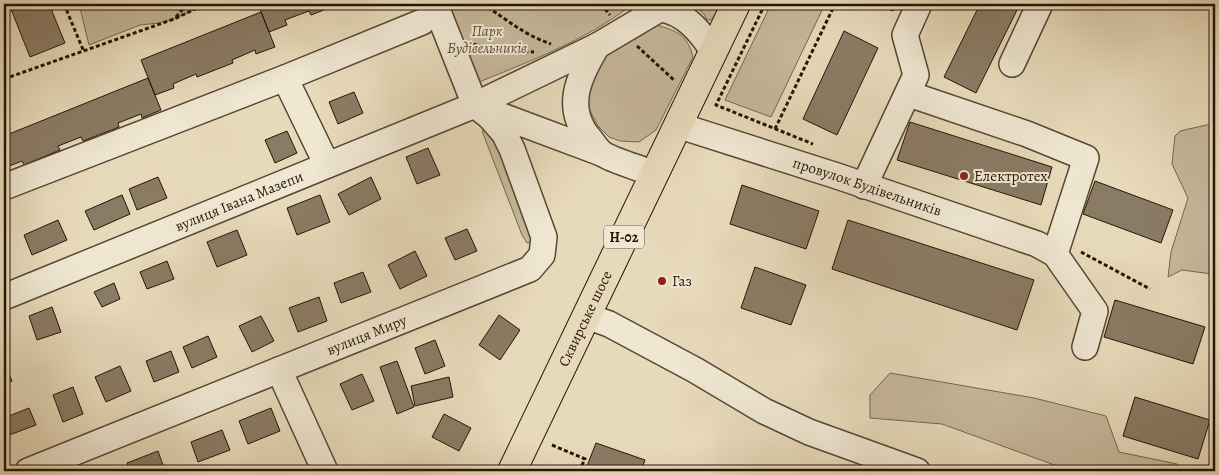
<svg xmlns="http://www.w3.org/2000/svg" width="1219" height="475" font-family="Alegreya,serif">
<rect width="100%" height="100%" fill="#e7daba"/>
<filter id="stains"><feTurbulence type="fractalNoise" baseFrequency=".004" numOctaves="4"/><feColorMatrix values="0 0 0 0 .2 0 0 0 0 .09 0 0 0 0 .02 0 0 0 .5 -.17"/></filter>
<radialGradient id="worn" r=".72"><stop offset=".6" stop-color="#630" stop-opacity="0"/><stop offset="1" stop-color="#630" stop-opacity=".3"/></radialGradient>
<path fill="#c6b89b" stroke="#766650" d="M79,4h127l-32,15 -15,4 -19,2 -51,20z
M436,4h197c-49,38 -108,59 -166,83z
M692,4h29l-5,10 -5,6h-4l-3,-6z
M771,4h54l-54,113 -46,-17z
M656,25c21,6 31,9 37,32l-37,73 -17,12 -19,-1 -11,-4 -11,-11 -10,-19 -1,-20 19,-34z
M1211,124l4,1v142l-3,7 -30,-4 -14,7 3,-25 17,-54 -16,-34 3,-28 5,-5z
M486,125l7,1 40,116 -6,1 -5,-8 -40,-104z
M890,373l144,25 72,18 13,36 58,12 -11,7h-95l-129,-47 -72,-6v-23z"/>
<path fill="#8a7b64" stroke="#261406" d="M9,4h40l16,39 -35,14z
M258,4h81l-28,11 -2,-4 -24,9 2,5 -18,7z
M877,4h20l-4,7z
M980,4h40l-44,89 -32,-16z
M261,12l14,35 -19,7 -1,-4 -23,10 1,3 -36,14 -1,-3 -23,10 1,4 -19,7 -14,-35z
M844,31l34,17 -41,87 -34,-16z
M148,78l13,32 -19,8 -1,-4 -23,9 1,4 -36,14 -2,-4 -23,9 2,4 -36,15 -2,-4 -18,7v-32z
M354,92l9,21 -25,11 -9,-22z
M910,122l142,45 -11,38 -144,-45z
M287,131l10,22 -22,10 -10,-23z
M428,148l12,27 -23,9 -11,-27z
M158,177l9,21 -30,12 -8,-21z
M371,177l10,22 -32,16 -11,-21z
M1095,181l78,29 -12,33 -78,-29z
M742,185l77,26 -13,38 -76,-25z
M122,195l8,19 -36,16 -9,-19z
M320,195l10,27 -33,13 -10,-27z
M58,220l9,20 -35,15 -8,-20z
M848,220l186,60 -17,50 -185,-61z
M467,229l10,22 -22,9 -10,-22z
M237,230l10,25 -30,12 -10,-25z
M415,251l12,25 -27,13 -12,-24z
M167,261l7,18 -27,10 -7,-17z
M755,267l51,18 -15,40 -50,-17z
M363,272l8,20 -30,11 -7,-20z
M114,283l6,16 -18,8 -8,-15z
M319,297l8,24 -29,11 -9,-24z
M1115,300l90,27 -12,37 -89,-27z
M52,307l9,25 -24,8 -8,-24z
M499,315l21,15 -20,30 -21,-15z
M261,316l13,25 -22,11 -13,-26z
M208,336l9,21 -25,11 -9,-21z
M435,340l10,26 -20,8 -10,-26z
M171,351l8,21 -25,10 -8,-21z
M397,361l17,46 -17,7 -17,-47z
M4,363l8,18 -8,4z
M120,366l11,25 -25,11 -11,-25z
M362,374l12,27 -22,9 -12,-26z
M449,377l4,20 -38,9 -4,-20z
M73,387l10,27 -20,8 -10,-27z
M1135,397l75,23 -12,39 -75,-23z
M29,408l7,17 -32,12v-19z
M271,408l9,23 -32,13 -9,-23z
M444,414l27,14 -12,23 -27,-14z
M222,430l8,20 -32,12 -7,-20z
M596,443l49,17 -4,11h-56z
M158,451l7,20h-35l-3,-8z"/>
<g fill="none" stroke-linecap="round" stroke-linejoin="round">
<defs>
<g id="minor">
<path d="M435,4l40,101"/>
<path d="M661,9c24,4 39,22 52,42"/>
<path d="M597,46c-18,30 -34,62 -7,93 4,5 8,12 13,15 11,7 37,14 51,20"/>
<path d="M1012,64l28,-60"/>
<path d="M285,78l42,87"/>
<path d="M909,94l118,40 59,24 -31,96"/>
<path d="M486,110l115,43"/>
<path id="s1" d="M677,125l160,51 200,68 18,10 40,57 -10,36"/>
<path d="M864,186l52,-111 -11,-40 14,-31"/>
<path d="M4,187l281,-109 137,-56"/>
<path id="s2" d="M4,297l471,-192 122,-59 71,-42"/>
<path d="M587,316l22,8 86,46 69,41 45,21 108,39"/>
<path d="M279,370l46,101"/>
<path id="s3" d="M28,471l502,-202 12,-14 2,-18 -32,-88 -8,-16 -14,-16 -15,-12"/>
</g>
<g id="major">
<path id="s4" d="M512,471l224,-467"/>
</g>
</defs>
<use href="#minor" stroke="#564633" stroke-width="28"/>
<use href="#major" stroke="#261406" stroke-width="30"/>
<path stroke="#261406" stroke-width="3" stroke-dasharray="4 2.5" stroke-linecap="butt" d="M64,4l20,48
M482,4c25,15 40,30 69,40
M601,4l9,11
M765,4l-49,101 97,39
M176,17l11,-13
M473,44l27,6 34,2
M637,46l38,35
M4,79l170,-60 32,-15
M775,129l60,-125
M1081,252l69,37
M552,445l33,14 -6,12"/>
<use href="#minor" stroke="#efe7d2" stroke-width="25"/>
<use href="#major" stroke="#e7daba" stroke-width="28"/>
</g>
<g fill="#8f2418" stroke="#efe7d2" stroke-width="2">
<circle cx="964" cy="176" r="5"/>
<circle cx="662" cy="281" r="5"/>
</g>
<g text-anchor="middle" dominant-baseline="central" stroke-width="4" stroke-linejoin="round" paint-order="stroke">
<rect fill="#efe7d2" stroke="#625343" stroke-width="1" x="604" y="225.5" width="40" height="23" rx="4"/>
<g font-size="14" font-weight="bold" fill="#261406">
<text x="624" y="237">Н-02</text>
</g>
<g font-size="15" font-style="italic" fill="#5e4d3a" stroke="#efe7d2">
<text x="487" y="31">Парк<tspan x="487" dy="17">Будівельників</tspan></text>
</g>
<g font-size="15" fill="#261406" stroke="#efe7d2" text-anchor="start">
<text x="974" y="176">Електротех</text>
<text x="672" y="281">Газ</text>
</g>
<g font-size="15" fill="#261406" stroke="#efe7d2">
<text stroke="none"><textPath href="#s1" startOffset="200">провулок Будівельників</textPath></text>
<text stroke="none"><textPath href="#s2" startOffset="254">вулиця Івана Мазепи</textPath></text>
<text stroke="none"><textPath href="#s4" startOffset="169">Сквирське шосе</textPath></text>
<text stroke="none"><textPath href="#s3" startOffset="365">вулиця Миру</textPath></text>
</g>
</g>
<rect width="1219" height="475" fill="none" stroke="#e7daba" stroke-width="20"/>
<rect x="5" y="5" width="1209" height="465" fill="none" stroke="#261406" stroke-width="2.5"/>
<rect x="10" y="10" width="1199" height="455" fill="none" stroke="#261406"/>
<rect width="100%" height="100%" filter="url(#stains)"/>
<rect width="100%" height="100%" fill="url(#worn)"/>
</svg>
